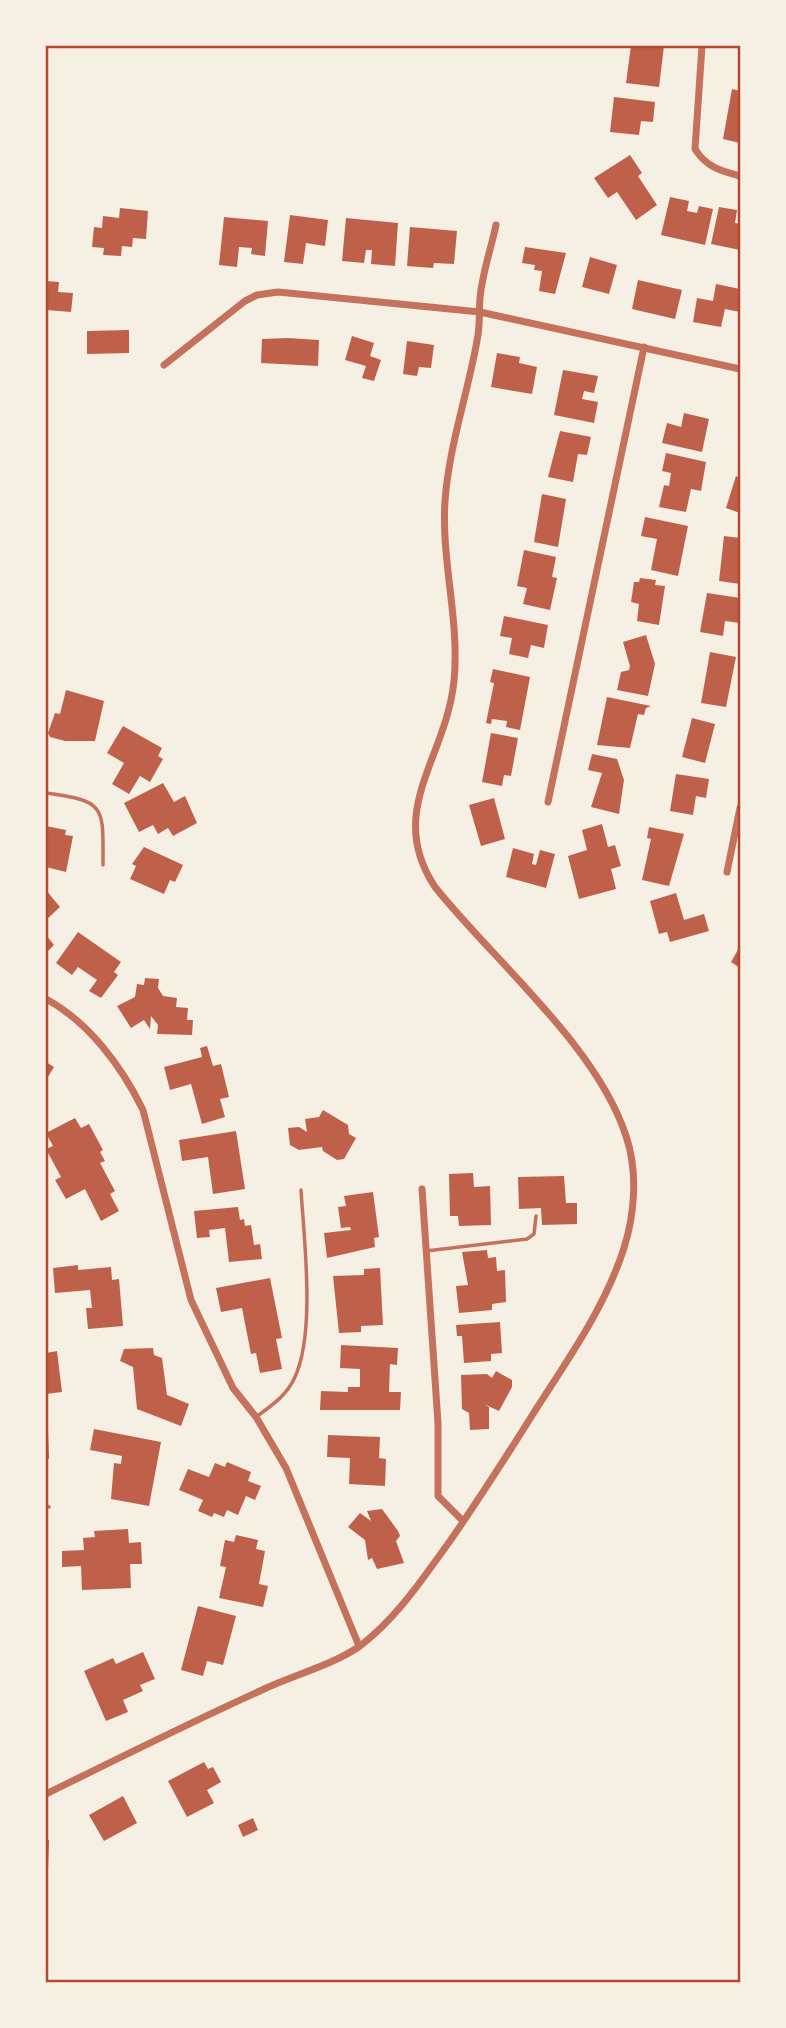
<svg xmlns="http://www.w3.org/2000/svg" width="786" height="2028" font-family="'PT Sans',sans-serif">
<rect width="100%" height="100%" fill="#f6efe4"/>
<path fill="#bf614a" d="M631,46h33l-5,41 -33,-4z
M732,89l8,2v52l-17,-4z
M614,97l41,5 -2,20 -12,-1 -2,14 -29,-3z
M630,155l12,18 -4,3 19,29 -21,15 -19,-28 -9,6 -14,-20z
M670,197l19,4 -2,10 10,2 2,-7 14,3 -8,36 -44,-10z
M719,207l18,3 -2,13 5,1v26l-29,-6z
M120,208l28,3 -2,28 -13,-1 -1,9 -10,-1 -1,10 -18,-1 1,-7 -12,-1 2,-20 8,1 1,-12 16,2z
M290,215l38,5 -3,26 -19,-3 -3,21 -19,-2z
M224,217l44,4 -3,35 -14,-2 1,-6 -13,-1 -2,20 -18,-2z
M346,218l52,5 -3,43 -24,-2 1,-14h-6l-2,13 -22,-2z
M410,227l47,4 -3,33 -20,-1 -1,5 -26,-2z
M525,247l41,6 -11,41 -16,-3 3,-20 -8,-1 1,-5 -13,-2z
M590,257l27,8 -8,29 -27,-7z
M638,280l44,10 -7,29 -43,-10z
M46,281l13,1 -1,10 15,1 -2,19 -25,-2z
M716,284l24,5v23l-15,-3 -4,18 -28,-5 4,-24 16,3z
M129,330v23l-42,1v-23z
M352,336l22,7 -4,13 11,4 -7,21 -12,-3 4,-12 -21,-6z
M288,338l31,2 -1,26 -57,-3 1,-24z
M407,341l27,4 -3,23 -12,-1 -2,9 -14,-2z
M497,353l23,4 -1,6 18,4 -5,27 -41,-7z
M563,370l35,6 -4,17 -10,-2 -2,8 16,3 -4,21 -40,-8z
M684,413l25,6 -7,33 -40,-9 5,-20 14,4z
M560,431l31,6 -4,18 -9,-1 -5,28 -25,-5z
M666,453l40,9 -5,29 -10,-2 -5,23 -27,-5 5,-22 5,1 2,-13 -9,-2z
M736,476l4,2v35l-14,-5z
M542,494l24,5 -8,48 -24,-5z
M645,517l43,9 -10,50 -27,-6 6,-31 -16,-3z
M724,536l16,2v46l-21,-3z
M524,550l32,7 -4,20 5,1 -7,32 -27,-6 4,-16 -10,-2z
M640,578l16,2 -1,5 10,1 -6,39 -22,-4 2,-17 -8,-2 3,-20h5z
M707,593l33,5v25l-15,-2 -2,15 -23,-4z
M504,616l44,9 -4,23 -13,-3 -3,13 -19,-4 3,-16 -12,-2z
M646,635l9,29 -7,32 -31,-6 4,-18 8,-2 1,-4 -7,-24z
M710,652l26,5 -10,50 -25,-4z
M493,669l37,8 -10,53 -14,-3 1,-6 -15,-2 -1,5 -5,-1 8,-40 -4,-1z
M66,690l38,11 -9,40h-30l-15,-4 -2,-4 7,-20 5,1z
M607,697l44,9 -5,2 -2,7 -6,-1 -8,34 -33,-3z
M692,718l23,6 -10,39 -23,-6z
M123,726l39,22 -4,8 5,3 -13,23 -10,-6 -11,18 -17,-10 12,-21 -17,-10z
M491,733l27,5 -7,38 -7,-1 -2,11 -20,-4z
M592,754l25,5 7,21 -5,34 -28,-7 11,-34 -14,-3z
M676,774l33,5 -3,19 -10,-2 -3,19 -23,-4z
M163,783l11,19 11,-6 12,27 -24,13 -5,-8 -10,6 -5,-9 -14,7 -15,-29z
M494,798l11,41 -24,7 -12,-41z
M602,824l6,23 7,-2 6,21 -10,3 5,20 -37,10 -11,-43 19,-6 -5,-20z
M46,826l20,4 -1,5 8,1 -7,36 -20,-5z
M649,827l35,7 -15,52 -27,-6 9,-41 -4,-1z
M144,847l39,18 -8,17 -5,-2 -6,14 -34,-15 6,-13 -4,-2z
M513,848l21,6 -2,10 4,1 4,-15 15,4 -9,34 -40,-11z
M46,890l14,17 -14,13z
M676,893l8,27 20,-6 5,17 -39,11 -3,-10 -8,2 -9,-33z
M78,932l43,30 -7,10 4,3 -17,23 -12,-7 8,-11 -19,-13 -6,8 -16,-12z
M46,935l8,10 -8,8z
M740,946v22l-9,-6z
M145,978l14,1 -1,9 5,8 14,2 -1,9 12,1 -1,12h6l-1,15 -35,-1 1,-9 -7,-9 -1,13 -6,-9 -13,8 -14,-22 18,-9 2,-13 7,1z
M207,1046l6,20 8,-2 8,33 -9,2 5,18 -23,7 -11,-40 -21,6 -6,-23 38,-10 -2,-9z
M46,1062l8,5 -8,13z
M323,1110l25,15 1,9 7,4 -12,21 -7,1 -14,-9 -1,-4 -23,3 -9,-5 -2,-17 11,-1 8,5 -2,-13 14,-2z
M75,1118l6,10 8,-4 14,26 -3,2 5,9 -5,2 15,28 -5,3 9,17 -18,10 -16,-32 -19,10 -11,-19 6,-3 -15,-28 7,-3 -7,-13z
M236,1131l9,58 -32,5 -5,-37 -26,4 -3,-21z
M473,1173l1,14 16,-1 1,39 -32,1 -1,-10h-8l-1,-42z
M564,1176l2,27h11v21l-35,1 -1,-17 -22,1 -1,-32z
M373,1192l6,45 -5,1 1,9 -48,11 -3,-25 27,-3 -1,-3 -9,1 -3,-21 8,-1 -2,-10z
M238,1207l2,13 4,-1 1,7 6,-1 3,20 6,-1 2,15 -33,3 -4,-34 -16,2 1,7 -13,1 -3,-27z
M487,1250l1,8 8,-1 1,14 8,-1 1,32 -14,2v6l-33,3 -3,-27 12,-1 -6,-33z
M78,1265v5l33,-3 1,13 7,-1 4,47 -35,3 -2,-21h6l-2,-18 -35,3 -2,-25z
M380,1268l3,57 -22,1v6l-22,1 -6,-57 31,-1v-6z
M270,1278l12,60 -6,1 6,30 -22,4 -4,-20 -5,1 -9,-46 -21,4 -5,-24z
M500,1322l2,31 -11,1v7l-27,2 -2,-27h-5l-1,-11z
M341,1345l57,3 -1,17 -7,-1 -1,28h12l-1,18h-80l1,-19 27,1v-5h12v-18l-20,-1z
M153,1348l1,7 8,3 5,37 22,9 -8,22 -44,-17 -4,-42 -13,-6 4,-12z
M57,1351l5,41 -16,2v-41z
M496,1371l16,9v7l-13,24 -15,-7 5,3v22l-19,1 -1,-17 -7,-4 -1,-34 26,-1 5,4z
M94,1429l67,13 -12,64 -38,-7 3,-36 7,1 1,-8 -32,-6z
M46,1430h2l1,29h-3z
M328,1435l52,2 -1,21 7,1 -1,27 -36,-2 1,-26 -23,-1z
M227,1462l24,10 -3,9 13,5 -6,14 -9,-4 -8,19 -11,-5 -3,7 -10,-4 -2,4 -14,-6 5,-11 -24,-10 9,-21 21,8 6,-14 10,4z
M382,1509l16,22 2,5 -4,5 8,22 -27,6 -5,-11 -4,2 -3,-20 -17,-13 12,-14 11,8 -4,-10z
M128,1529l1,14 12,-1 1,22h-12l1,24 -49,2 -1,-24 -19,1v-16l22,-1 -1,-12 12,-1 -1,-6z
M236,1535l22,5 -2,9 9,2 -6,33 9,2 -5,21 -44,-9 7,-31 -6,-1 5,-26 9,2z
M198,1606l38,10 -13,49 -16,-4 -4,15 -22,-6z
M143,1652l12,27 -15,6 3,6 -20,9 5,12 -22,9 -22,-50 29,-13 3,6z
M204,1762l4,7 5,-2 8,15 -14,8 7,13 -27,14 -19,-36z
M123,1796l14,27 -33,18 -15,-26z
M253,1818l5,12 -15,7 -5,-12z
M46,1840h3l-1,30h-2z"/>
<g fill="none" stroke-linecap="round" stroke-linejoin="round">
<path stroke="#c5725c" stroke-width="3.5" d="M46,793c61,8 57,14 57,72
M426,1251l101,-12 7,-5 2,-18
M256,1417c15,-11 30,-21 38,-38 22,-44 10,-140 7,-189
M46,1506l3,1"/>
<path stroke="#c5725c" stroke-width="7" d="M702,46l-7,103c11,18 26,22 45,27
M164,365l81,-64 12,-6 21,-3 202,20 260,57
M548,802l96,-455
M727,872l13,-64
M46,999c43,23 76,68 97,111l48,190 42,88 23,29 30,51 73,178
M422,1189l16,234v73l25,25
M46,1794c71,-35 143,-71 216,-104 31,-15 69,-24 98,-44 37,-28 63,-68 90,-105 29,-42 56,-84 83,-127 33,-52 72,-106 91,-166 11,-35 14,-77 2,-112 -29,-90 -132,-175 -191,-249 -50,-76 11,-128 19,-206 6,-60 -13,-120 -9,-180 4,-56 24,-111 33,-166 2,-13 1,-25 2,-37 2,-24 11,-49 16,-73"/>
</g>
<rect width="786" height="2028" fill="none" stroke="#f6efe4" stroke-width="94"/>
<rect x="47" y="47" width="692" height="1934" fill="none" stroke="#b5482f" stroke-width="2.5"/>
</svg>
